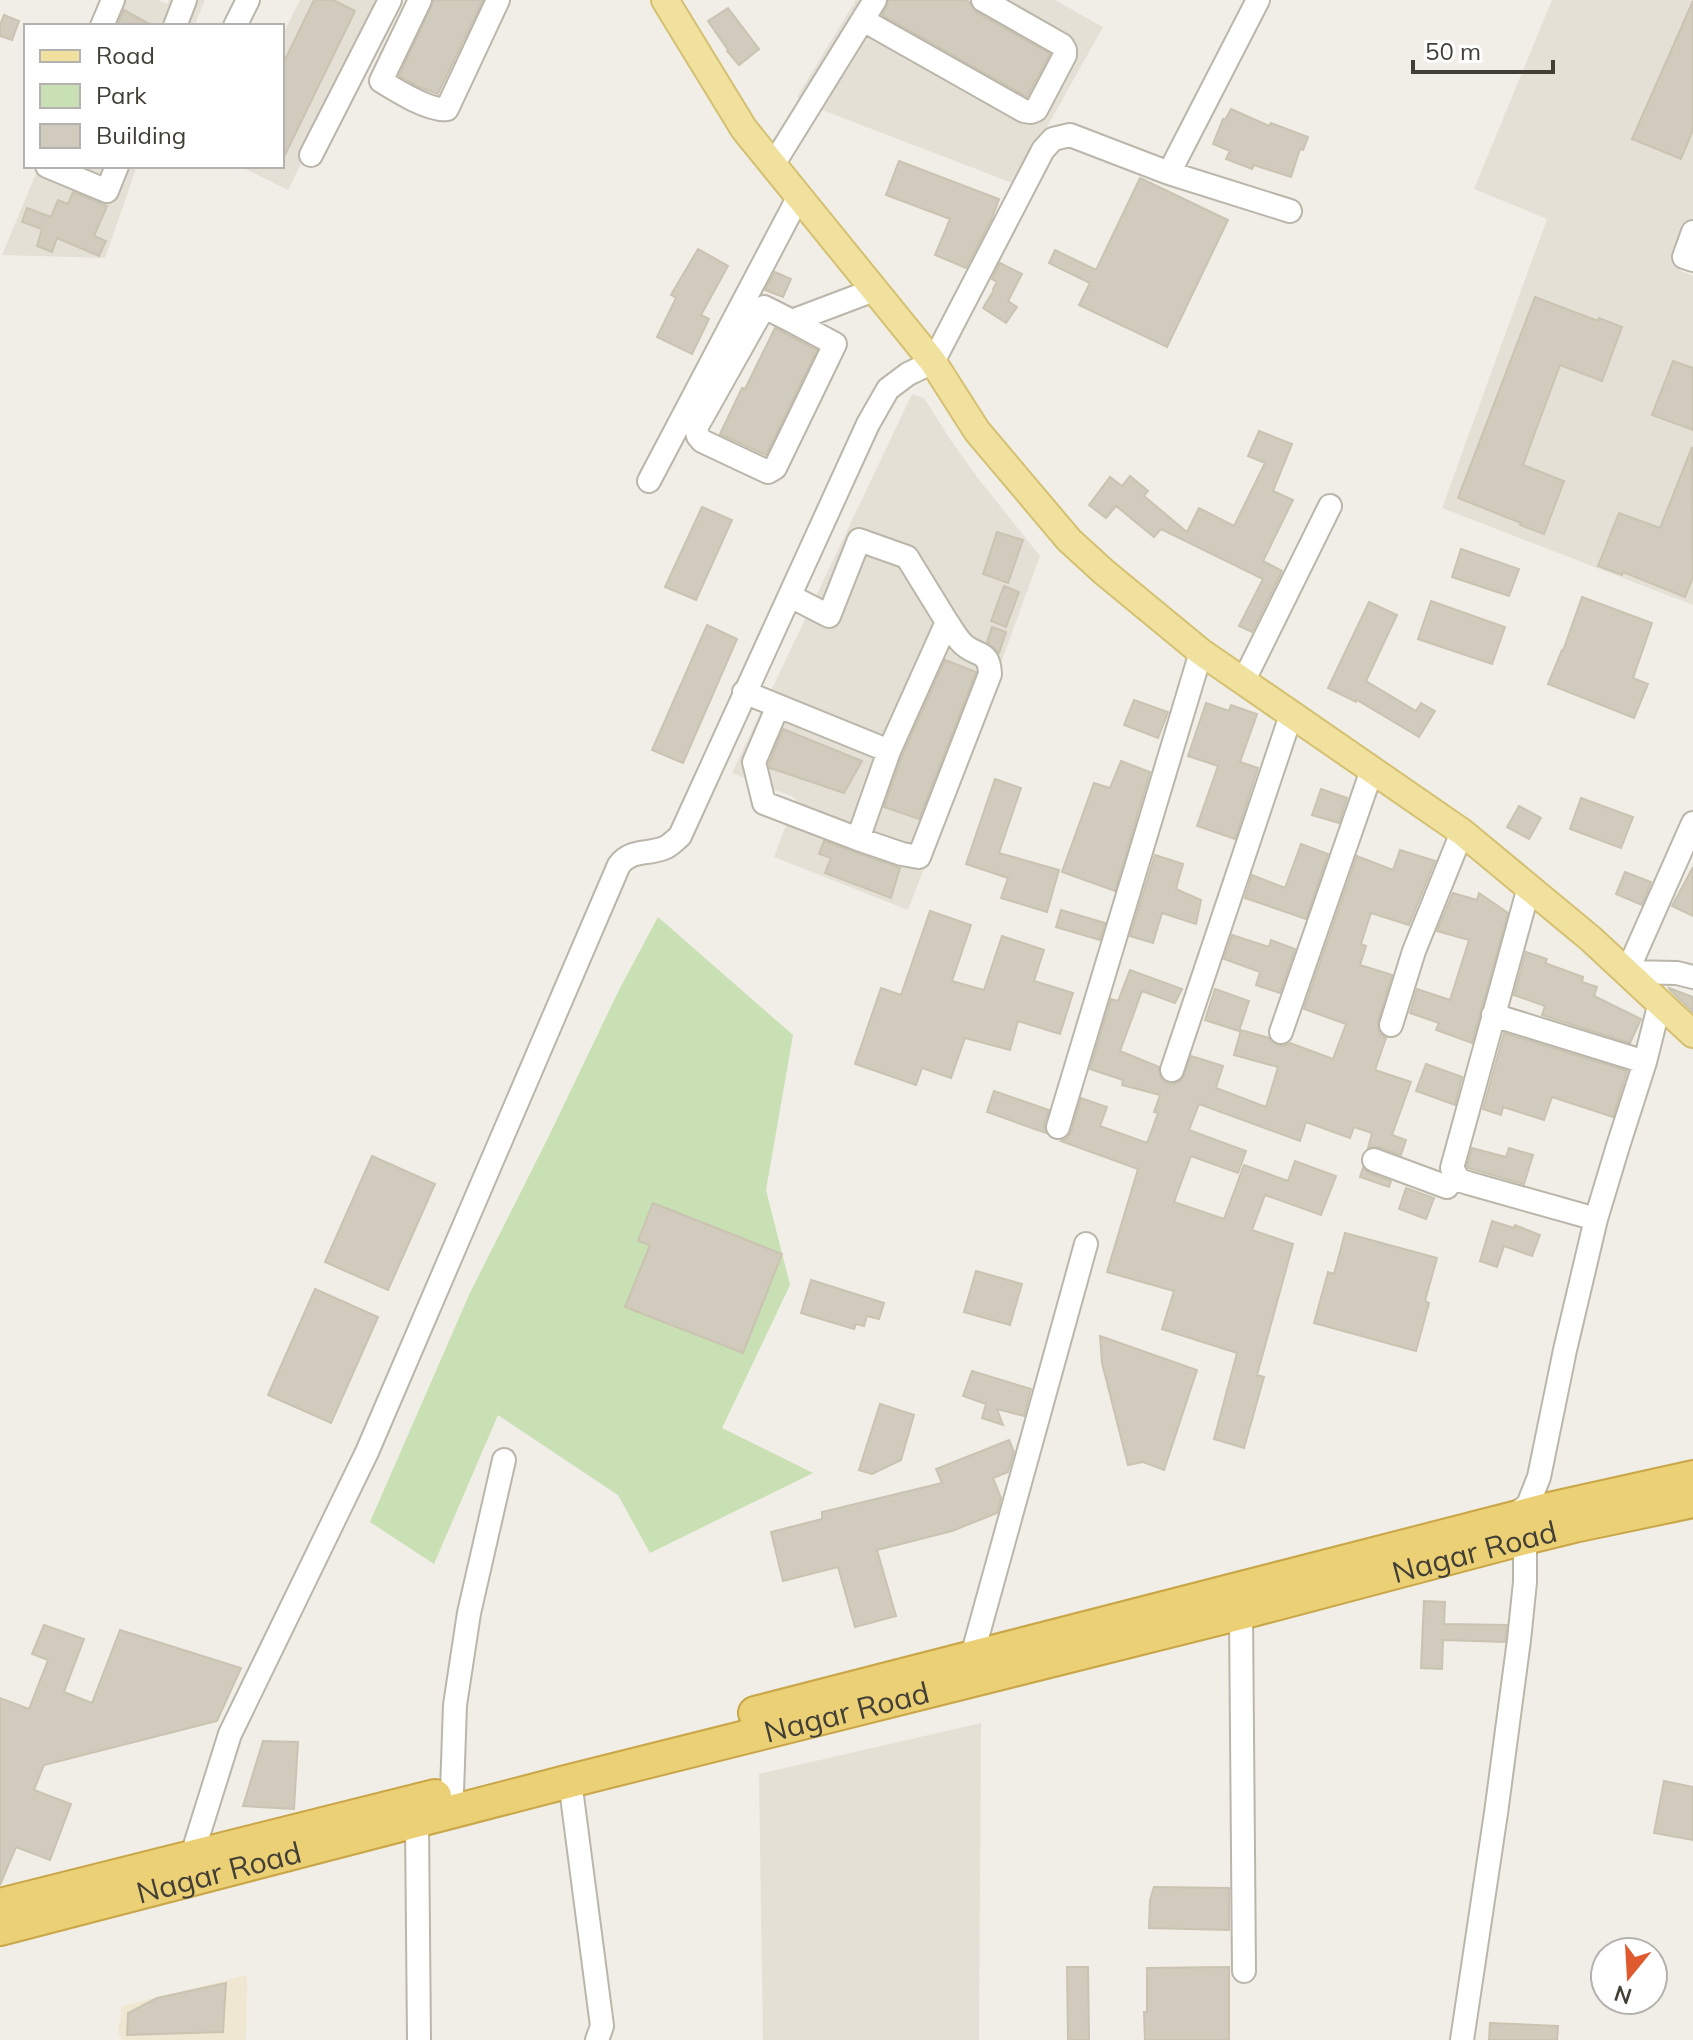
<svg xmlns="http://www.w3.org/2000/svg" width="1693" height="2040" font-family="Mulish,sans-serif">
<rect width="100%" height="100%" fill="#f0eee6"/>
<path fill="#e4e0d5" d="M110,0h48l9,4 2,-4h36l-11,26h-95z
M300,0h82l-94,190 -49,-24h43v-130z
M856,0h199l48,27 -88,157 -198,-76 -20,-11z
M1552,0h141v226l-14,44 14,6v329l-251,-97 105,-289 -73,-30z
M39,166h98l-32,92 -103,-3z
M912,394l12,4 26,41 27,38 63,79 -89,243 -43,111 -134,-53 22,-59 -64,-25z
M981,1723l-2,317h-216l-4,-266z"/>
<path fill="#f0e7d3" d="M247,1975l-1,65h-124l-4,-8 4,-26z"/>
<path fill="#c8e0b3" d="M658,917l135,118 -27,155 24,95 -68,143 91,45 -163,80 -32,-58 -120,-80 -64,149 -64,-42 99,-227 78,-155 72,-150z"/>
<path fill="#d1cbbd" stroke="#cac3b1" stroke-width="2" d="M314,0h19l22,11 -73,150v-95z
M434,0h49l-45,94 -19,-7 -20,-11z
M889,0h76l5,3 6,9 74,42 -23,43 -145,-82z
M1693,1v129l-12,29 -49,-20z
M728,8l31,41 -20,16 -12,-14 1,-1 -20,-29z
M124,10l29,16h-36z
M4,15l15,6 -7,19 -12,-4v-11z
M1231,109l38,17 2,-3 37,14 -5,13 -3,-1 -9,28 -37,-12 -2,4 -26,-10 4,-8 -17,-7 10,-25 2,1z
M899,161l100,38 -7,19 -26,50 -31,-13 15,-36 -64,-24z
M1140,178l88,42 -61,127 -88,-42 11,-22 -41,-20 6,-13 41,20z
M73,192l34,14 -13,30 12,5 -7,15 -42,-18 -5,14 -15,-6 5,-17 -20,-7 5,-14 24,9 7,-17 10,4z
M698,249l30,17 -27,49 8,4 -17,35 -35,-17 19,-39 -5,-3z
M1000,263l22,11 -14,27 9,6 -11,16 -23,-15 11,-18 -1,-1 4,-7 -5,-3z
M775,272l16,7 -8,18 -18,-7z
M1535,297l63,24 1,-3 23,9 -20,54 -42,-16 -19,51 -18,49 41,16 -20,53 -24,-9 1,-2 -63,-25z
M775,328l42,22 -51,105 -46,-21 22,-46 3,1z
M1673,361l20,7v62l-41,-15z
M1259,431l33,13 -19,47 20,9 -30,61 19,10 -30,61 -13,-6 24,-47 -102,-50 -7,8 -38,-31 -10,12 -17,-13 21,-28 12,9 8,-10 18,15 -4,5 43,36 12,-24 35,18 31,-63 -17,-7z
M1692,447l1,130 -8,20 -62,-25 -1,3 -24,-9 21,-53 41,15z
M702,507l30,13 -36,80 -31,-13z
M997,532l26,8 -15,43 -25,-9z
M1461,549l58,20 -10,27 -57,-19z
M1004,586l15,6 -13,35 -15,-6z
M1582,597l70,26 -19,55 15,6 -14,34 -86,-34 14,-34 1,1z
M1431,601l74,26 -13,37 -74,-25z
M1369,602l28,13 -31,66 50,30 5,-8 14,8 -16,26 -62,-37 -1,2 -28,-14z
M707,625l30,14 -54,124 -31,-13z
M992,627l14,5 -7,21 -12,-11z
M945,660l31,12 -57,147 -35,-12 18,-51z
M1134,700l34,12 -10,26 -34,-13z
M1206,703l23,8 2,-6 26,9 -17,48 18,6 -23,71 -38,-13 21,-60 -30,-10z
M783,729l79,32 -18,32 -74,-25 -1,-5z
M1121,761l29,11 -35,119 -53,-19 32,-89 16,5z
M995,779l26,9 -22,65 60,17 -12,42 -46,-14 7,-20 -42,-14z
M1321,789l26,9 -8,25 -27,-8z
M1581,798l52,19 -12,31 -51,-19z
M1519,806l22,12 -12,21 -22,-12z
M824,841l76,27 -9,30 -66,-25 6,-15 -12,-4z
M1301,844l27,10 -22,65 -61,-21 7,-23 33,13z
M1400,850l35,11 -26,64 -38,-12 -10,31 5,2 -6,19 32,10 -14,47v7l2,5 6,4 -11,32 36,12 -19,53 14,5 -5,15 -22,-8 -11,1 4,-15 -18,-6 -4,11 -44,-16 -6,19 -101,-37 -10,26 57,21 -8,22 -47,-17 -17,46 50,17 20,-54 44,16 7,-20 41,15 -15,39 -56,-20 -13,35 41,14 -36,131 7,2 -20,71 -30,-9 23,-86 -75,-24 12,-38 -67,-19 31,-103 -77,-28 6,-3 4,-6 10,-34 26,9 -7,19 47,17 11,-30 -4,-1 6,-17 -38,-10 1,-5 -33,-11 21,-70 7,2 12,-31 52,19 -7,14 -33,-12 -22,60 39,16 2,12 6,4 7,1 8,-4 9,-24 32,10 -7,22 50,19 12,-40 -44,-12 7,-25 28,8 8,7 7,1 6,-3 43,16 13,-35 -42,-15 53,-153 36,14z
M1155,855l28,9 -7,25 25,11 -5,24 -34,-11 -9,30 -23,-7z
M1693,867v49l-21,-10z
M1625,872l26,10 -9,23 -26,-11z
M1453,893l24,7 2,-7 29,20 -36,130 -36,-13 3,-7 -29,-10 7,-24 33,11 19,-60 -32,-9z
M1061,910l44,13 -5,17 -44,-13z
M930,911l41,14 -19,56 32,9 18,-54 42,14 -10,31 39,12 -13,41 -42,-13 -8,29 -45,-12 -14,40 -29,-10 -6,17 -61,-21 26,-76 20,7z
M1232,935l37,12 2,-7 24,9 -15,44 -24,-8 4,-13 -36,-13z
M1526,952l21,7 -2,4 38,14 -1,5 15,5 -3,9 47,23 -11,24 -88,-28 3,-9 -31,-11z
M1669,988l24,9v15l-23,-22z
M1215,989l34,12 -10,30 -34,-11z
M1504,1033l123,38 -14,46 -61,-20 -8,23 -41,-13 -2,8 -18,-6z
M1426,1064l36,13 -7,28 -39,-14z
M994,1091l55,19 -5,14 2,9 -59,-21z
M1472,1148l34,9 3,-9 24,7 -9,29 -56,-16 -1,-2z
M372,1156l63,28 -47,106 -63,-28z
M1363,1168l6,5 22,8 -2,6 -29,-10z
M1406,1188l28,10 -8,21 -27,-10z
M653,1203l129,51 -39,99 -118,-46 25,-62 -12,-4z
M1492,1221l22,7 1,-3 25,10 -8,21 -28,-10 -7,21 -17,-6z
M1345,1233l92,25 -12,43 4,2 -13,48 -102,-28 14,-51 6,2z
M976,1271l46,13 -12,41 -46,-13z
M811,1280l73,23 -5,16 -12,-3 -3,10 -8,-2 -2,5 -53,-16z
M315,1289l63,28 -47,106 -63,-28z
M1100,1336l97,34 -33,100 -21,-8 -15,3 -26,-102z
M972,1371l59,18 -7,27 -27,-7 6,16 -21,-7 4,-14 -23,-8z
M880,1404l34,11 -13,45 -29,14 -13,-4z
M1009,1440l5,12 -6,20 -15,6 8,20 -4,15 -45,18 -75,19 19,66 -41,11 -17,-60 -55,14 -12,-49 51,-13v-7l120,-29 -6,-14z
M1424,1601l21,1 -1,22 63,1 -2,17 -62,-2 -1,29 -21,-1z
M44,1625l40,14 -20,53 28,11 28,-73 121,38 -24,53 -173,44 -10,25 37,14 -21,56 -34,-13 -16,38v-187l29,11 19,-49 -16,-6z
M263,1741l35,1 -4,67 -51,-3z
M1664,1781l29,6v53l-39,-7z
M1154,1887l75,1v42l-80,-2 1,-28z
M1067,1967h21l1,73h-21z
M1229,1967v73h-84l-1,-28h3v-44z
M226,1983l-3,49 -96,3 1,-22 29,-15z
M1490,2023l68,3 -1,14h-68z"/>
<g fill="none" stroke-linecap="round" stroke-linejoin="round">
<defs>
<path id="minor" d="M420,0l-39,81c16,10 48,30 66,28l51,-109
M863,20l161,91 7,1 5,-2 29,-55v-5l-3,-5 -79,-45
M102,26l11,-26
M175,26l10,-26
M235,26l13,-26
M311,155l79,-155
M773,165l102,-165
M47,166l60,25 10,-25
M1169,173l89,-173
M1693,232l-9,25 9,3
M792,321l-28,-14 -68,121 2,8 4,5 66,31 7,-4 60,-124 -43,-23 82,-31
M649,481l150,-285
M1243,682l87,-176
M744,692l145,59
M778,706l-24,56 10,41 94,36 31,-88 58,-129 -40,-65 -48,-17 -30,76 -39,-20
M1693,823l-66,149 50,1 16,4
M858,839l44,15 17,3 71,-183c-1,-24 -12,-17 -26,-29 -7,-6 -12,-16 -17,-23
M1529,887l-77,281 7,12 9,3 128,36
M1493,1015l152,47
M1391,1025l23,-74 48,-119
M1281,1032l91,-262
M1172,1070l119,-355
M1058,1127l143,-475
M1374,1160l73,27 7,-13
M1510,1518l18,-13 11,-28 26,-127 31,-131 22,-73 27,-84 15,-60
M1241,1613l3,358
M972,1656l114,-412
M570,1781l32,245 -5,14
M452,1792l3,-87 14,-92 35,-153
M417,1822l2,218
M192,1855l38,-121 137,-282 252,-587c12,-16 28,-10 45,-17 6,-2 11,-8 16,-12l188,-412 20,-35 20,-15 25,-12 110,-212 10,-11 17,-4 99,38 121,38
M1462,2040l34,-227 23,-173 6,-58v-44"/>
<path id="major" d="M665,0l79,129 189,233 44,69 92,109 35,32 97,80 261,180 129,107 102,95"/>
<g id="highway">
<path d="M755,1713l794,-204 144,-32"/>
<path d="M0,1905l435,-109"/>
<path id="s1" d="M0,1929l570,-148 671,-168 284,-75 49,-12 119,-25"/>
</g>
</defs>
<use href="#minor" stroke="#bbb6aa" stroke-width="26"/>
<use href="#major" stroke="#d4c070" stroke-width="30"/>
<use href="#highway" stroke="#c9a647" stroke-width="36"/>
<use href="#minor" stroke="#fff" stroke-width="22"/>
<use href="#major" stroke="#f1e19e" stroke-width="26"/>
<use href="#highway" stroke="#ecd076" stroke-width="32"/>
</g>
<g text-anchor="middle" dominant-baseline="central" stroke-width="6" stroke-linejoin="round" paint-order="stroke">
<g font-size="30" fill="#423f36" stroke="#fff">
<text stroke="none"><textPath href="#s1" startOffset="1522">Nagar Road</textPath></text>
<text stroke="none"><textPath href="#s1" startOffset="874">Nagar Road</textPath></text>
<text stroke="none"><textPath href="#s1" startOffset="226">Nagar Road</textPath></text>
</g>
</g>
<rect x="24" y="24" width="260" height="144" fill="#ffffff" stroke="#b3b2af" stroke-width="2"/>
<rect x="40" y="50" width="40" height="12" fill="#f1e19e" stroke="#b3b2af" stroke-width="2"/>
<text x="96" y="64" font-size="24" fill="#423f36">Road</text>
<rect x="40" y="84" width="40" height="24" fill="#c8e0b3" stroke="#b3b2af" stroke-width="2"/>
<text x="96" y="104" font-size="24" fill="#423f36">Park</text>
<rect x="40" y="124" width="40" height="24" fill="#d1cbbd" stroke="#b3b2af" stroke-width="2"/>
<text x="96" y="144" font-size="24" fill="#423f36">Building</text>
<g transform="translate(1629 1976) rotate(198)"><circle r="38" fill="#ffffff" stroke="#b3b2af" stroke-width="2"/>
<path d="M0-6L14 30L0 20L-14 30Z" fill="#df5a2f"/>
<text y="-12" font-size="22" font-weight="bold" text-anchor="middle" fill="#423f36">N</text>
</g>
<path d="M1413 60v12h140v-12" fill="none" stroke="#423f36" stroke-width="4"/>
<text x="1425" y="60" font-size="24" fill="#423f36" stroke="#ffffff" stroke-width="6" paint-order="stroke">50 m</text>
</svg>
